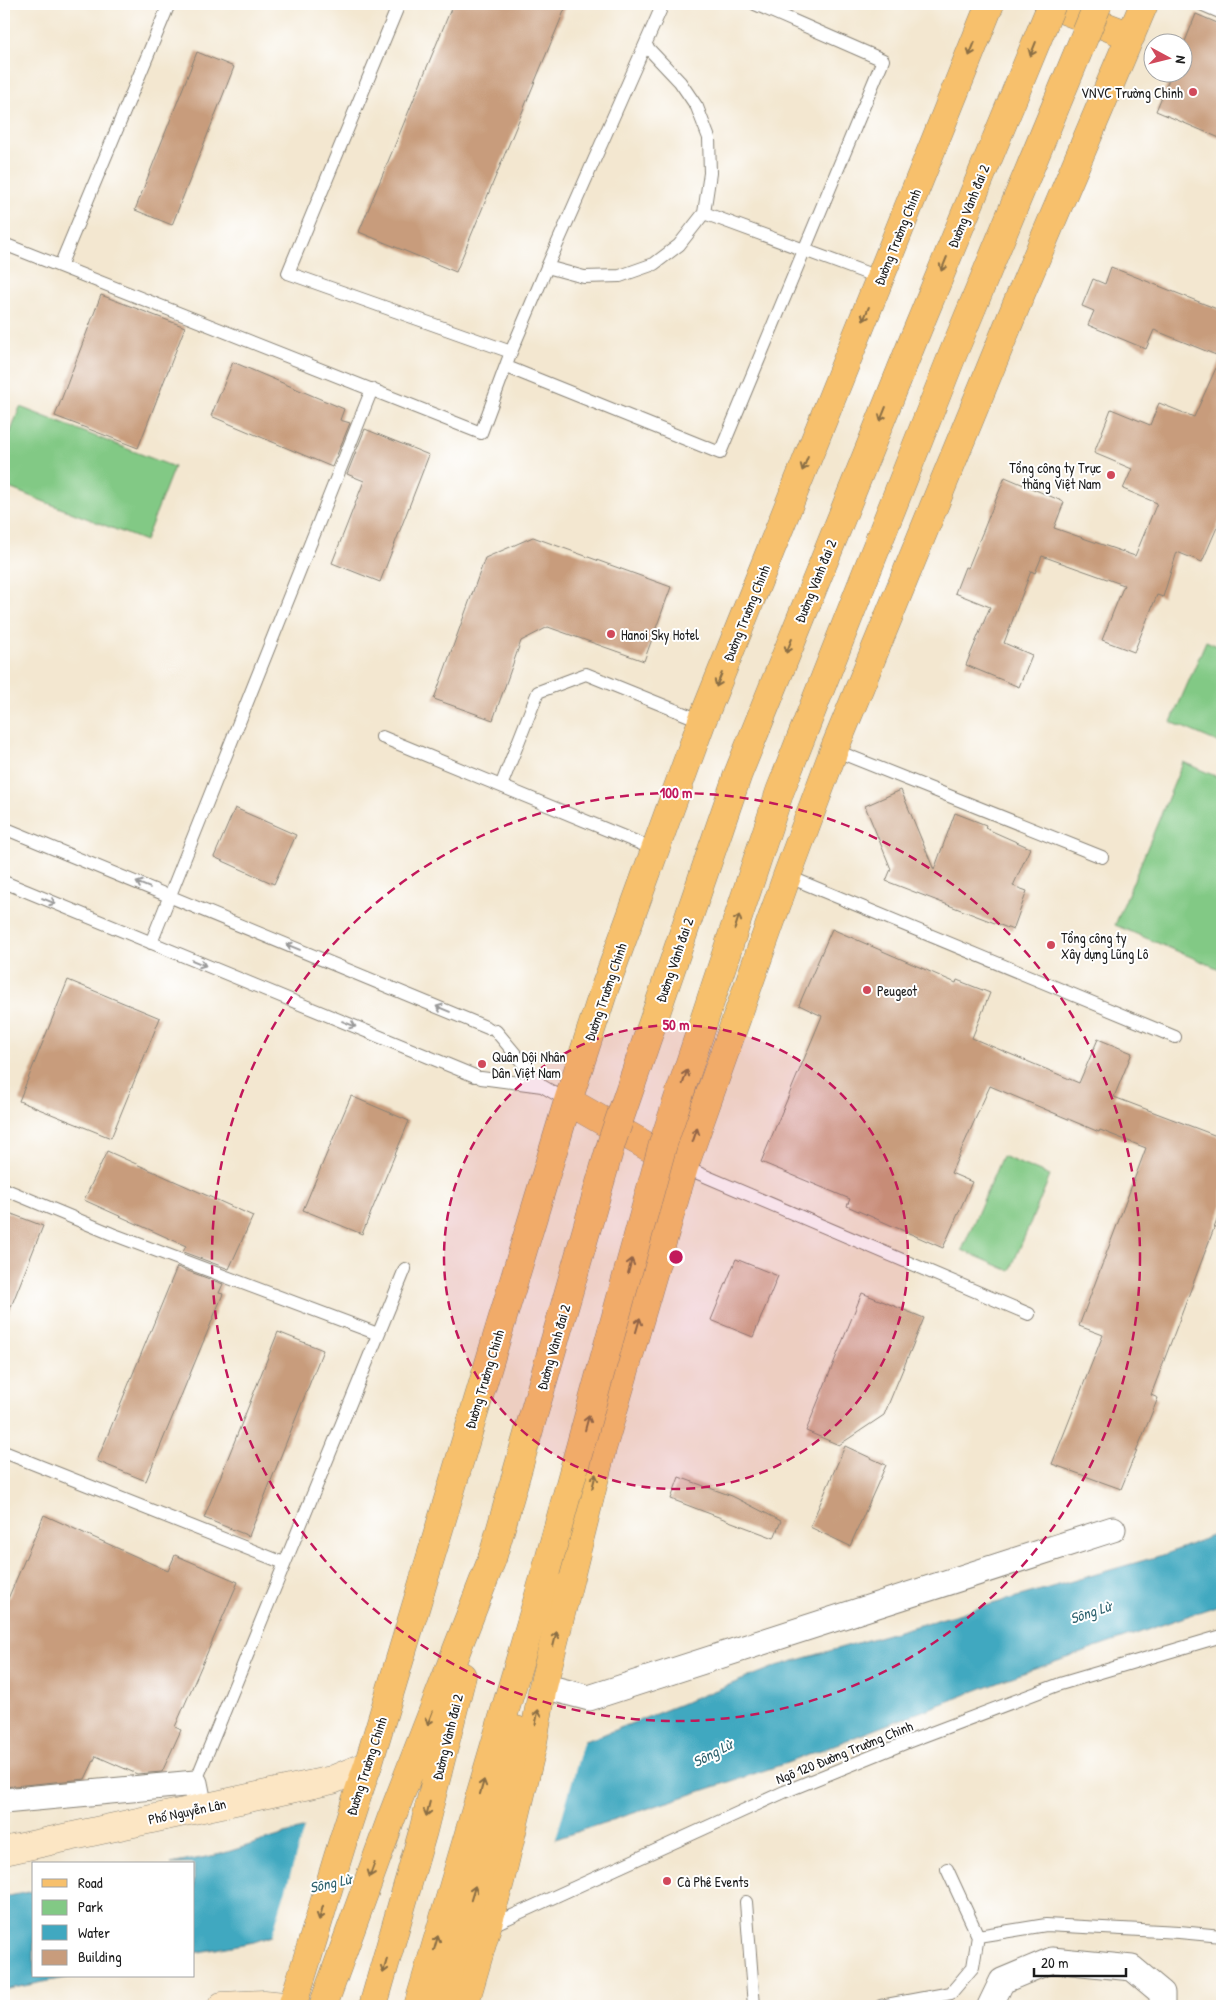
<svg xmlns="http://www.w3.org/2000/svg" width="1226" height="2010" font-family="'Patrick Hand',sans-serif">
<rect width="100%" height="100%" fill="#fff"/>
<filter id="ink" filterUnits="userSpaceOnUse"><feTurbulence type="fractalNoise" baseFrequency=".02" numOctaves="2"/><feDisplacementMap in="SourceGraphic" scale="10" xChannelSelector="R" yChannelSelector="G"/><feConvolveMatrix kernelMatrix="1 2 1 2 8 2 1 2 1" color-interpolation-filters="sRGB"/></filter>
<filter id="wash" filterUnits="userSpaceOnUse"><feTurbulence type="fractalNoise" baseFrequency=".0096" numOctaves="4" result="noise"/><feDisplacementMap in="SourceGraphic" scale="20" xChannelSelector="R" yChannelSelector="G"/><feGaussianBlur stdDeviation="1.12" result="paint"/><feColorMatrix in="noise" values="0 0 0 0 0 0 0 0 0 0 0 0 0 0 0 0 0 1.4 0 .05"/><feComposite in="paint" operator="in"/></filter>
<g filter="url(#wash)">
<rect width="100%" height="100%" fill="#f3e7d0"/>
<path fill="#82c985" stroke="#4f7250" d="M20,407l154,60 -29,74 -141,-55v-36z
M1206,641l16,7v96l-51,-22z
M1183,762l39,17v191l-107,-45z
M1002,1156l48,20 -40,95 -48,-21z"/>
<path fill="#40a8c0" stroke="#2e626e" d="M1222,1532v72l-216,75 -219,84 -202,66 -331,113 -60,11v-89h-23l50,-10 376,-117 180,-71 389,-112z
M34,1891v85h40l-70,14v-93z"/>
<path fill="#f3e7d0" d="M584,1739l-29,103 -284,97 34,-114z"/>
<g id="blocks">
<path fill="#c89c7c" d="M453,4h114l-111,268 -97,-40z
M1196,14l26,11v114l-66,-28 16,-39h12v-28z
M197,52l37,15 -62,158 -37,-15z
M1111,267l111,44v205l-20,46 -25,-10 -14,45 -6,-2 -23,57 -32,-12 22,-55 -82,-29 -7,17 -4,-2 -27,72 28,12 -13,32 -53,-22 24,-58 -35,-14 10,-26 3,1 37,-91 59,25 -10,26 81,28 22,-53 -34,-14 9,-20 -38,-16 17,-44 39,16 9,-22 35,14 27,-60 -67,-27 -8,19 -58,-24 6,-14 -12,-5 11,-27 12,5z
M101,295l84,32 -47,121 -83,-32z
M233,362l111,47 -4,11 10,3 -18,44 -121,-51z
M365,429l64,26 -49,127 -48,-19 32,-82 -17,-7z
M533,537l138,50 -27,74 -96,-34 -27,14 -28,79 -59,-21 51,-141z
M901,790l33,80 21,-57 31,12 -1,3 45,20 -17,38 14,5 -14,39 -127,-49 5,-12 -26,-63z
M235,808l61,27 -22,49 -60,-27z
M832,929l124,54 1,-3 33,13 -18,45 107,45 19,-44 34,14 -18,44 108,41v69l-71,188 7,3 -37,91 -69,-25 51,-129 -24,-9 67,-178 -46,-18 -1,2 -109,-46 -39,87 21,9 -29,66 -96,-42 3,-7 -89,-37 61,-146 -23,-11z
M68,980l92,38 -49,120 -92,-37z
M351,1096l58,25 -47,113 -59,-24z
M107,1151l146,65 -24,53 -46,-17 3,-6 -102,-46z
M4,1211l39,15 -38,96h-1z
M736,1259l42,17 -25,61 -42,-17z
M177,1267l46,17 -4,9 4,1 -77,187 -49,-20z
M862,1293l62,25 -40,97 -45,30 -33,-14z
M278,1332l45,18 -74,186 -45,-18z
M845,1446l41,19 -36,81 -40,-19z
M679,1477l53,19 49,25 -7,17 -103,-39z
M44,1515l124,56 7,-16 63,27 -63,145 6,3 -19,42 -25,2 -41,-18 -11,23 -81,8v-179z"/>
</g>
</g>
<g filter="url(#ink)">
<use href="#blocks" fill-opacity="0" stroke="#888276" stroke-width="1"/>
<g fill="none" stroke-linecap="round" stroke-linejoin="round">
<defs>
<path id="lane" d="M399,4l-111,269 223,79
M1201,4l21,9
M704,213l176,65
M4,244l477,189 30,-81 36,-85 116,-263
M60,266l109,-262
M547,267l37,10 36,-1 34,-12 25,-19 25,-32 6,-40 -1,-35 -12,-31 -17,-25 -35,-37
M507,367l213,86 163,-393 -128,-56
M382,737l274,113
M834,750l268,107
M501,786l37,-94 48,-18 116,47
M4,828l484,200
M787,876l388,161
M4,882l471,194
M151,943l221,-554
M496,1031l46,55
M481,1078l61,8 26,15
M684,1167l345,147
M4,1189l108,45 266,100
M4,1452l280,111
M195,1783l210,-514
M947,1869l31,67 68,-11 133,7 43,4
M746,1902l8,104
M488,1927l296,-135 126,-51 150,-57 162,-48
M881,2006l70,-13 22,-26 5,-31"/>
<path id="street" d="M543,1686l46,12 524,-169
M4,1801l191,-18 5,25
M990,2006l12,-25 50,-21 80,8 30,25v13"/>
<path id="secondary" d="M4,1851l328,-71 36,-15
M222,2006l42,-2 20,2"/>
<path id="primary" d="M1048,4l83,32
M568,1101l112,64
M292,2006c27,-80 47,-161 76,-241l200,-664 36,-111 98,-269 288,-717
M464,2006l36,-124 32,-134 11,-62 59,-237 82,-282 103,-291 47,-126 186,-454 124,-292"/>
<path id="highway" d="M323,2006l68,-187 101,-260
M373,2006l50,-175 39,-155
M418,2006l128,-435
M438,2006l65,-210 13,-66"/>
</defs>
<use href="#lane" stroke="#888276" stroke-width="14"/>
<use href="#street" stroke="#888276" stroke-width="27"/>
<use href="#secondary" stroke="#888276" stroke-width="29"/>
<use href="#primary" stroke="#888276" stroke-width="29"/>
<use href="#highway" stroke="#888276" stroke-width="29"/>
<use href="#lane" stroke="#fff" stroke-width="12"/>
<use href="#street" stroke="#fff" stroke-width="25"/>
<use href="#secondary" stroke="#fce6c4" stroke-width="28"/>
<use href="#primary" stroke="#f7c06c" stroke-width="28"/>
<use href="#highway" stroke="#f7c06c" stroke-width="28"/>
<defs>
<path id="highway-bridge" d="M492,1559l120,-418 126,-367 176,-436 138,-334
M546,1571l117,-427 117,-353 172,-435 146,-352"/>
</defs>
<use href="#highway-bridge" stroke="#888276" stroke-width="29" stroke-linecap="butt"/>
<use href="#highway-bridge" stroke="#f7c06c" stroke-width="28"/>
</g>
<defs><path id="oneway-shaft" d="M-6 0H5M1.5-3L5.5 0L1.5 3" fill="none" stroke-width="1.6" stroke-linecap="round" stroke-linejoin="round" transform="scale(1.25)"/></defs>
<g stroke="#8a6e44">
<use href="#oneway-shaft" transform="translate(972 49) rotate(112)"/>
<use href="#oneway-shaft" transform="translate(1033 49) rotate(112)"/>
<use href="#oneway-shaft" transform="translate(944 264) rotate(112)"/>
<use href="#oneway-shaft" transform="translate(866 314) rotate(112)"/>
<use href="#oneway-shaft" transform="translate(883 414) rotate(112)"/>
<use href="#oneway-shaft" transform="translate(805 464) rotate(112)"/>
<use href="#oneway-shaft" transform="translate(789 646) rotate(112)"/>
<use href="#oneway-shaft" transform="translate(719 680) rotate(112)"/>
<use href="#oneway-shaft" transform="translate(737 922) rotate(-72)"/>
<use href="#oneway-shaft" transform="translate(685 1077) rotate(-72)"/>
<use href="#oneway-shaft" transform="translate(695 1135) rotate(-71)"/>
<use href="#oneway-shaft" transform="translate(630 1266) rotate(-75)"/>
<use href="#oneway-shaft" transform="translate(638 1325) rotate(-74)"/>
<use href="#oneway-shaft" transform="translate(587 1423) rotate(-75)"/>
<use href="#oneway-shaft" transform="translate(594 1481) rotate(-76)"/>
<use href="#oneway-shaft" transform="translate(555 1639) rotate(-76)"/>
<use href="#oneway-shaft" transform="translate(537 1717) rotate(-79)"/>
<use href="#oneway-shaft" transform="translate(430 1718) rotate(111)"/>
<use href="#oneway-shaft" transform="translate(482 1787) rotate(-74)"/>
<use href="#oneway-shaft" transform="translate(428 1809) rotate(104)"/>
<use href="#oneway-shaft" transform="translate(372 1870) rotate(110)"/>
<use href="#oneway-shaft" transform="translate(473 1893) rotate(-73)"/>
<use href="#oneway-shaft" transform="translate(321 1913) rotate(106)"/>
<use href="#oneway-shaft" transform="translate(436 1943) rotate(-74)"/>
<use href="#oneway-shaft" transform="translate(385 1966) rotate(106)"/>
</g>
<g stroke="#999">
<use href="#oneway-shaft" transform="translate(143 885) rotate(-158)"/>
<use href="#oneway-shaft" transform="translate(49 901) rotate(22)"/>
<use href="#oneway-shaft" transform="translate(293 947) rotate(-158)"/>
<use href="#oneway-shaft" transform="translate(199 963) rotate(22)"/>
<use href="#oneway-shaft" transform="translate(443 1009) rotate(-158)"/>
<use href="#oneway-shaft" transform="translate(349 1024) rotate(22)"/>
</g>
</g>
<circle cx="676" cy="1257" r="232" fill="#c2185b" fill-opacity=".12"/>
<g fill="none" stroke="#c2185b" stroke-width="2.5" stroke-dasharray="9 6">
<circle cx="676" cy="1257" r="232"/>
<circle cx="676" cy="1257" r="464"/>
</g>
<g fill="#d1495b" stroke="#fff" stroke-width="2">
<circle cx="1193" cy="92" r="5"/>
<circle cx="1111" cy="475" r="5"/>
<circle cx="611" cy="634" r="5"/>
<circle cx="1051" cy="945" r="5"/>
<circle cx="867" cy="990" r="5"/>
<circle cx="482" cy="1064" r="5"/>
<circle cx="667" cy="1881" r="5"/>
</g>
<g text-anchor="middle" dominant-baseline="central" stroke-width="4" stroke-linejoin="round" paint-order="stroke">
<g font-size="14" fill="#1c1c1c" stroke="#fff" text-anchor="start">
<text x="1183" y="92" text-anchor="end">VNVC Trường Chinh</text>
<text x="1101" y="467" text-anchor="end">Tổng công ty Trực<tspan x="1101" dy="16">thăng Việt Nam</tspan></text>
<text x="621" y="634">Hanoi Sky Hotel</text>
<text x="1061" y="937">Tổng công ty<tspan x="1061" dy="16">Xây dựng Lũng Lô</tspan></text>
<text x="877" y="990">Peugeot</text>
<text x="492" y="1056">Quân Dội Nhân<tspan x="492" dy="16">Dân Việt Nam</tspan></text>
<text x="677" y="1881">Cà Phê Events</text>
</g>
<g font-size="14" fill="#1c1c1c" stroke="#fff">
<text transform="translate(968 206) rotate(-68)">Đường Vành đai 2</text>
<text transform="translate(897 237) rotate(-68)">Đường Trường Chinh</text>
<text transform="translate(815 581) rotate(-68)">Đường Vành đai 2</text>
<text transform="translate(746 613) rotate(-68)">Đường Trường Chinh</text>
<text transform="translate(674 960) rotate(-71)">Đường Vành đai 2</text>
<text transform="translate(605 992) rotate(-71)">Đường Trường Chinh</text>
<text transform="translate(553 1347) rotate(-74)">Đường Vành đai 2</text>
<text transform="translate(484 1379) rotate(-73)">Đường Trường Chinh</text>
<text transform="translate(447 1737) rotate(-76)">Đường Vành đai 2</text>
<text transform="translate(844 1752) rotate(-22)">Ngõ 120 Đường Trường Chinh</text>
<text transform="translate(366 1766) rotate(-72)">Đường Trường Chinh</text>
<text transform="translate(187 1811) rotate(-12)">Phố Nguyễn Lân</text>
</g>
<g font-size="15" font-style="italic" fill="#2e626e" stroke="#fff">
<text transform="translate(1090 1612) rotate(-19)">Sông Lừ</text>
<text transform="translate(712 1753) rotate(-28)">Sông Lừ</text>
<text transform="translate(330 1883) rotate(-13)">Sông Lừ</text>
</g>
</g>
<circle cx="676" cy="1257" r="8" fill="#c2185b" stroke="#fff" stroke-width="2.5"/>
<g font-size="15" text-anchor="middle" font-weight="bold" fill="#c2185b" stroke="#fff" stroke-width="4" stroke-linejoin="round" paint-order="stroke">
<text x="676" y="798">100 m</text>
<text x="676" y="1030">50 m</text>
</g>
<rect width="1226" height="2010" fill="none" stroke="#fff" stroke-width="20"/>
<rect x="32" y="1862" width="162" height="115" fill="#ffffff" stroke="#a4a4a4"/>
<rect x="42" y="1879" width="25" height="8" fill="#f7c06c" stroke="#a4a4a4"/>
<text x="78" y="1888" font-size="15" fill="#1c1c1c">Road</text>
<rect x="42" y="1900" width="25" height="15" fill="#82c985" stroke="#a4a4a4"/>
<text x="78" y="1912" font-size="15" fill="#1c1c1c">Park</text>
<rect x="42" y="1925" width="25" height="15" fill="#40a8c0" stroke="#a4a4a4"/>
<text x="78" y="1938" font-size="15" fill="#1c1c1c">Water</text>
<rect x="42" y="1950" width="25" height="15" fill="#c89c7c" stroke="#a4a4a4"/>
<text x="78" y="1962" font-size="15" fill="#1c1c1c">Building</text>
<g transform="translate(1168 58) rotate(97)"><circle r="24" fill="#ffffff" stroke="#a4a4a4"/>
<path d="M0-4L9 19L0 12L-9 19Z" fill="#d1495b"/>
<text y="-8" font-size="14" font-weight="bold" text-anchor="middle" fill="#1c1c1c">N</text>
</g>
<path d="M1034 1968v8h92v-8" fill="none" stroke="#1c1c1c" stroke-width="2.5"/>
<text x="1041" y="1968" font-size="15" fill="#1c1c1c" stroke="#ffffff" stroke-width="4" paint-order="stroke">20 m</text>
</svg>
